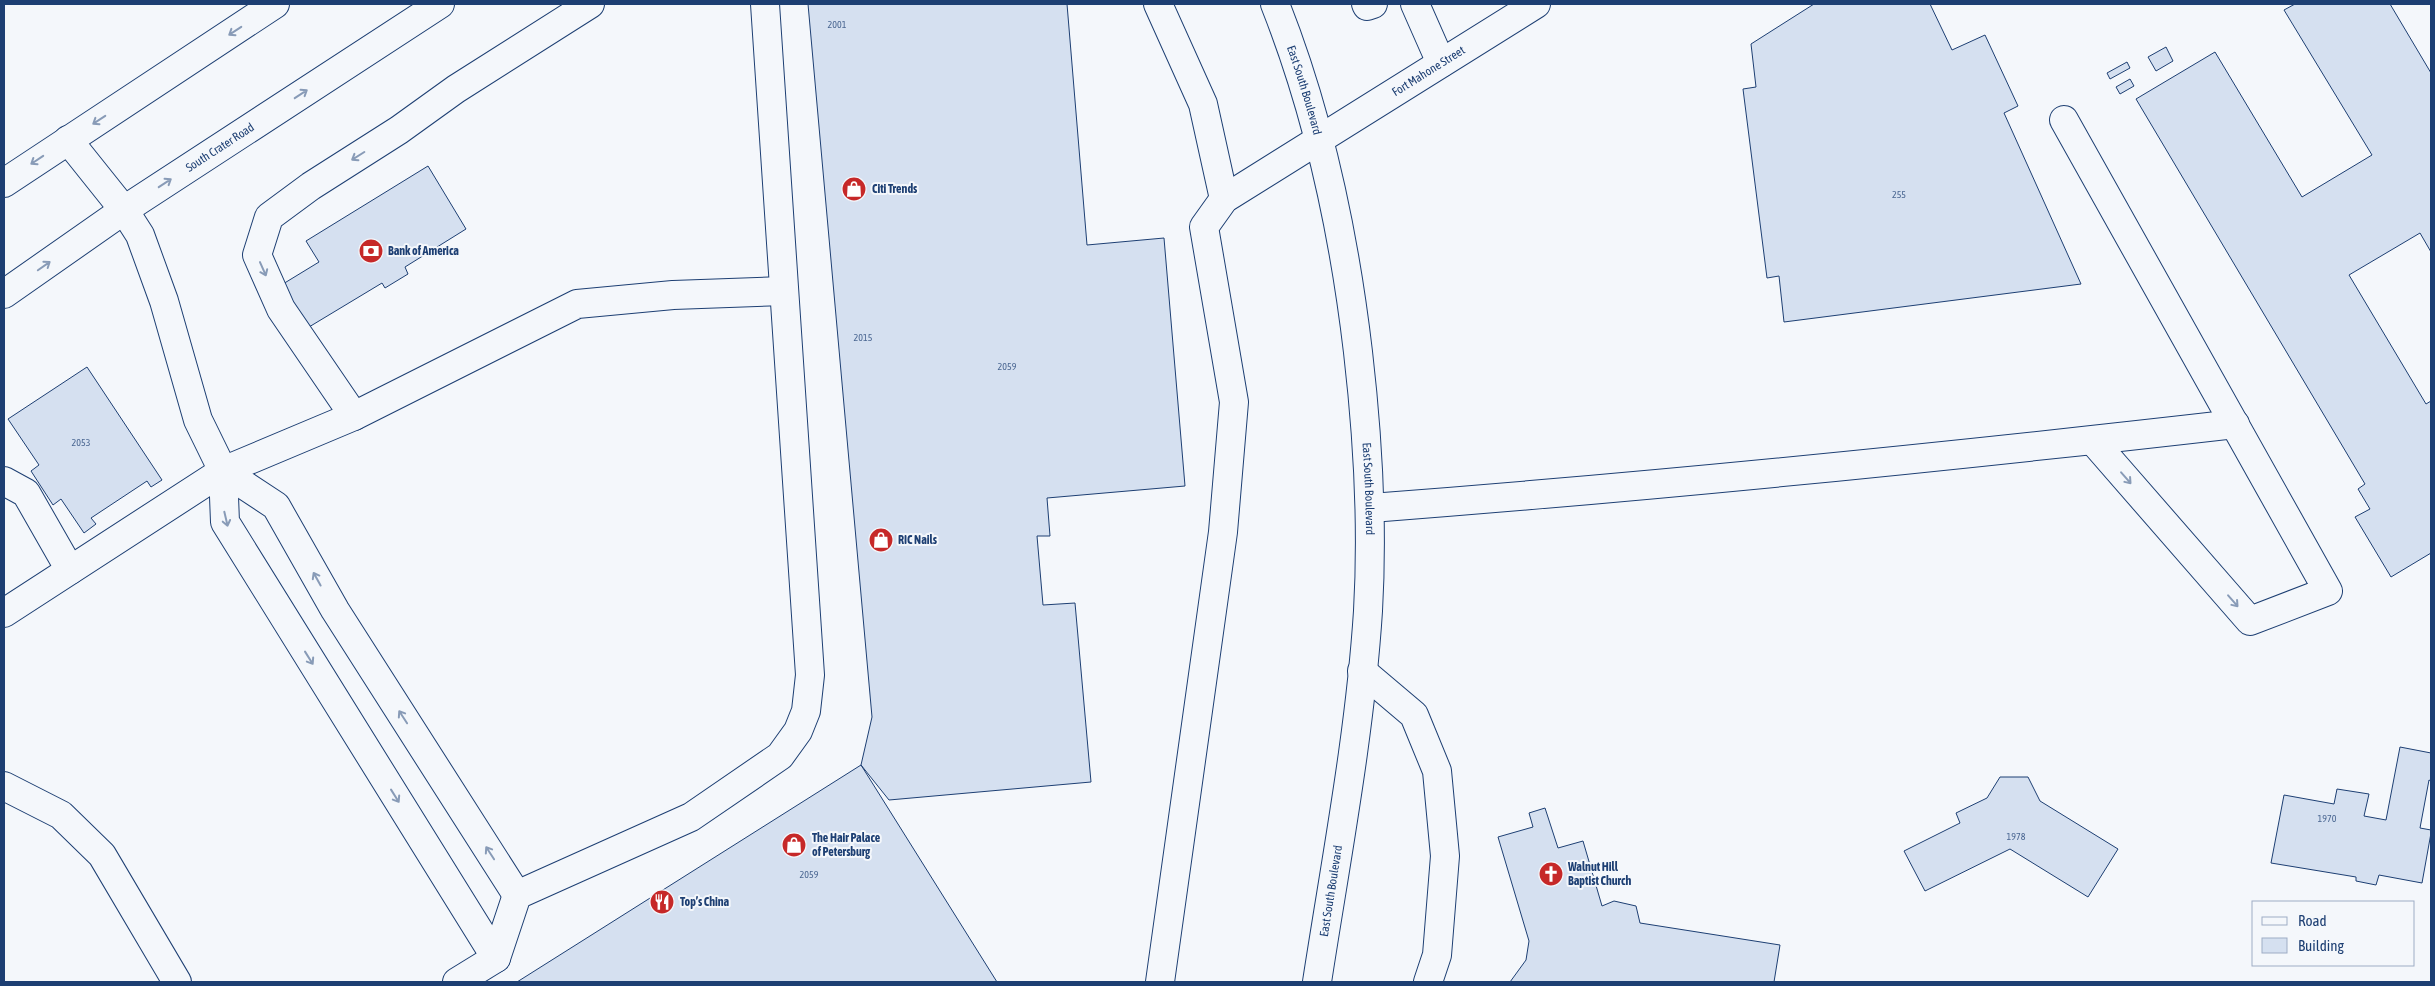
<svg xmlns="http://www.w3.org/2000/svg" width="2435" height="986" font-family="'Asap Condensed',sans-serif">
<rect width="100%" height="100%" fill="#f4f7fb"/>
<path fill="#d5e0f0" stroke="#1d3f73" d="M808,4h259l20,241 77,-7 21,248 -138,12 3,38h-13l6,69 32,-2 16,179 -202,18 -28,-35 11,-48z
M1814,4h116l22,46 33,-15 33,71 -14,7 77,171 -297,38 -5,-46 -12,2 -24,-189 13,-2 -5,-43z
M2295,4h95l41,69v179l-11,-19 -71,42 77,129 5,-3v152l-40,24 -36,-60 15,-8 -12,-20 7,-5 -229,-385 79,-47 87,145 70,-42 -88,-145z
M2166,47l7,14 -17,10 -8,-14z
M2127,62l3,6 -20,11 -3,-6z
M2130,79l4,7 -14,8 -4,-7z
M428,166l38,63 -61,38 3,7 -23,14 -3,-5 -78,47 -26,-43 41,-25 -13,-21z
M87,367l75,113 -11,7 -4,-6 -56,37 5,6 -12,9 -23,-34 -8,6 -22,-34 8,-6 -31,-46z
M2400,747l31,6v28l-2,-1 -9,48 11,2v3l-9,50 -43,-8 -3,10 -20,-4v-4l-85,-14 13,-68 50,9 3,-15 32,5 -5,22 22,4z
M861,765l136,217h-480z
M2000,777h28l12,24 78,48 -30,48 -78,-48 -85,42 -21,-40 56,-28 -4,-10 31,-15z
M1545,808l13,40 25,-7 19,65 12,-5 22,5 4,17 140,22 -6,37h-264l16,-22 3,-19 -31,-104 35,-10 -4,-14z"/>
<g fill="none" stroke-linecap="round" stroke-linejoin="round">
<defs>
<g id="minor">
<path d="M1158,4l45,100 21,95"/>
<path id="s1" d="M1275,4c44,111 69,229 83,348 10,86 15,172 10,259 -8,124 -32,248 -51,371"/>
<path d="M1366,4l1,2 6,-2"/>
<path d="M1415,4l26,59"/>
<path d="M2064,120l264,471 -78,30 -156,-179"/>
<path d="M68,140l56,70 16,25 24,66 34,119 25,51 2,51 271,436"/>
<path d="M354,416l-73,-107 -24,-54 12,-38 42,-31 88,-56 57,-41 134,-85"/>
<path d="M223,471l53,35 59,104 182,285"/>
<path d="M4,481l22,12 44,77"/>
<path d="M1371,508c288,-22 576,-51 864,-84"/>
<path d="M4,613l219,-142 131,-55 223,-112 96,-9 111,-4"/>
<path d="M1362,671l52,44 23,56 8,85 -8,99 -9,27"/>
<path d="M4,786l57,29 41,40 75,127"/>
<path d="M457,982l39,-24 21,-63 174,-78 89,-61 18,-25 8,-20 4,-36 -45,-671"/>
<path id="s2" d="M1160,982l63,-450 11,-130 -30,-175 20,-28 312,-195"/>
</g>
<g id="major">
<path d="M4,183l271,-179"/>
<path id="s3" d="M4,294l120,-84 316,-206"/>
</g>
</defs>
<use href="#minor" stroke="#1d3f73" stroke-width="30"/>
<use href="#major" stroke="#1d3f73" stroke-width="30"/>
<use href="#minor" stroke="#f4f7fb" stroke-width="28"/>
<use href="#major" stroke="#f4f7fb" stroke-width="28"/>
</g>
<defs><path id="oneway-shaft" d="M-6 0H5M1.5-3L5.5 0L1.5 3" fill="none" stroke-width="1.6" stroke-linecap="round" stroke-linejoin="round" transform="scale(1.25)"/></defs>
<g stroke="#889bb7">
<use href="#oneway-shaft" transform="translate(235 31) rotate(147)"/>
<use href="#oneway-shaft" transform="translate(301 94) rotate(-33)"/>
<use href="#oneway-shaft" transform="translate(99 120) rotate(147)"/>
<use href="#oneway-shaft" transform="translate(358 156) rotate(148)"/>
<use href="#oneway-shaft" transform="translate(37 160) rotate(146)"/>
<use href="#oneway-shaft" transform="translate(165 183) rotate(-33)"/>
<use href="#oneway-shaft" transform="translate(44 266) rotate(-35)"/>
<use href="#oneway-shaft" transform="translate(263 269) rotate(66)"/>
<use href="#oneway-shaft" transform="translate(2126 478) rotate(49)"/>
<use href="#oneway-shaft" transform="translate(226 519) rotate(77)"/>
<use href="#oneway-shaft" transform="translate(317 579) rotate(-119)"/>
<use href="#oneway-shaft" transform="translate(2233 601) rotate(49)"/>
<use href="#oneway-shaft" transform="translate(309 658) rotate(58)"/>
<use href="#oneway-shaft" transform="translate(403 717) rotate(-123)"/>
<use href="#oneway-shaft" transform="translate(395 796) rotate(58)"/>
<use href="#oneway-shaft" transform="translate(490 853) rotate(-123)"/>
</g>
<defs>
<symbol id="shop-disc" viewBox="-11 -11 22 22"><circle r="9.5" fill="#c62828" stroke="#f4f7fb"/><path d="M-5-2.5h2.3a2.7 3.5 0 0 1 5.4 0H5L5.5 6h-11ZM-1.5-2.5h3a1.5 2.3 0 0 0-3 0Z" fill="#fff"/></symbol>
<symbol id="bank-disc" viewBox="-11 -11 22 22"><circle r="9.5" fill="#c62828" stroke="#f4f7fb"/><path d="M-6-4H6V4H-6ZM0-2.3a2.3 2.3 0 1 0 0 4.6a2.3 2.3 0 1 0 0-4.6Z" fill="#fff"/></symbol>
<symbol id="church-disc" viewBox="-11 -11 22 22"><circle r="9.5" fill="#c62828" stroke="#f4f7fb"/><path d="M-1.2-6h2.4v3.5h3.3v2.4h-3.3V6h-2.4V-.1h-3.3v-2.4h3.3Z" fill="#fff"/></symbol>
<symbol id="restaurant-disc" viewBox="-11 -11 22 22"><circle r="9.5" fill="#c62828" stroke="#f4f7fb"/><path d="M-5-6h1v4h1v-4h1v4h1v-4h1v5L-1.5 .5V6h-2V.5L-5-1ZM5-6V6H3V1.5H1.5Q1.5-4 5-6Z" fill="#fff"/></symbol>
</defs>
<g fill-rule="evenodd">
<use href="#shop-disc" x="840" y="175" width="28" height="28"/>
<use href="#bank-disc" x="357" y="237" width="28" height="28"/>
<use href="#shop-disc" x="867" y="526" width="28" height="28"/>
<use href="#shop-disc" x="780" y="831" width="28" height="28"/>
<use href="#church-disc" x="1537" y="860" width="28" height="28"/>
<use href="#restaurant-disc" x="648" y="888" width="28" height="28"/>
</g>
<g text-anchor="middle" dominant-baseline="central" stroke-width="4" stroke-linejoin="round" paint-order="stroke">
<g font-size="10" fill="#4b6792">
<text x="837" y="24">2001</text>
<text x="1899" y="194">255</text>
<text x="863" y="337">2015</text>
<text x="1007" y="366">2059</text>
<text x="81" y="442">2053</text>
<text x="2327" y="818">1970</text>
<text x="2016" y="836">1978</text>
<text x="809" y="874">2059</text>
</g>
<g font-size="12" fill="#1d3f73" stroke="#f4f7fb">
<text stroke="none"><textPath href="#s2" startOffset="1038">Fort Mahone Street</textPath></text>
<text stroke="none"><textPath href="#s1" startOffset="91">East South Boulevard</textPath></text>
<text stroke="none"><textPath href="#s3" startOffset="261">South Crater Road</textPath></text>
<text stroke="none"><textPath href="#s1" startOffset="496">East South Boulevard</textPath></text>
<text transform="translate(1331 891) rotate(-81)">East South Boulevard</text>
</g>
<g font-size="12" font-weight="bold" fill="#1d3f73" stroke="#f4f7fb" text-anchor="start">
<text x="872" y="189">Citi Trends</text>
<text x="388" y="251">Bank of America</text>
<text x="898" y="540">RIC Nails</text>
<text x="812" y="838">The Hair Palace<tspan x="812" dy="14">of Petersburg</tspan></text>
<text x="1568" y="867">Walnut Hill<tspan x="1568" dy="14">Baptist Church</tspan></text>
<text x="680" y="902">Top’s China</text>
</g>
</g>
<rect width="2435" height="986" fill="none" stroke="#1d3f73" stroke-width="10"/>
<rect x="2252" y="901" width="162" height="65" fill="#f4f7fb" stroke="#9eadc5"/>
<rect x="2262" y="917" width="25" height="8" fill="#f4f7fb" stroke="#9eadc5"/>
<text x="2298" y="926" font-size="15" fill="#1d3f73">Road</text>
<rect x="2262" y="938" width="25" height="15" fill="#d5e0f0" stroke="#9eadc5"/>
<text x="2298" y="951" font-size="15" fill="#1d3f73">Building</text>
</svg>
